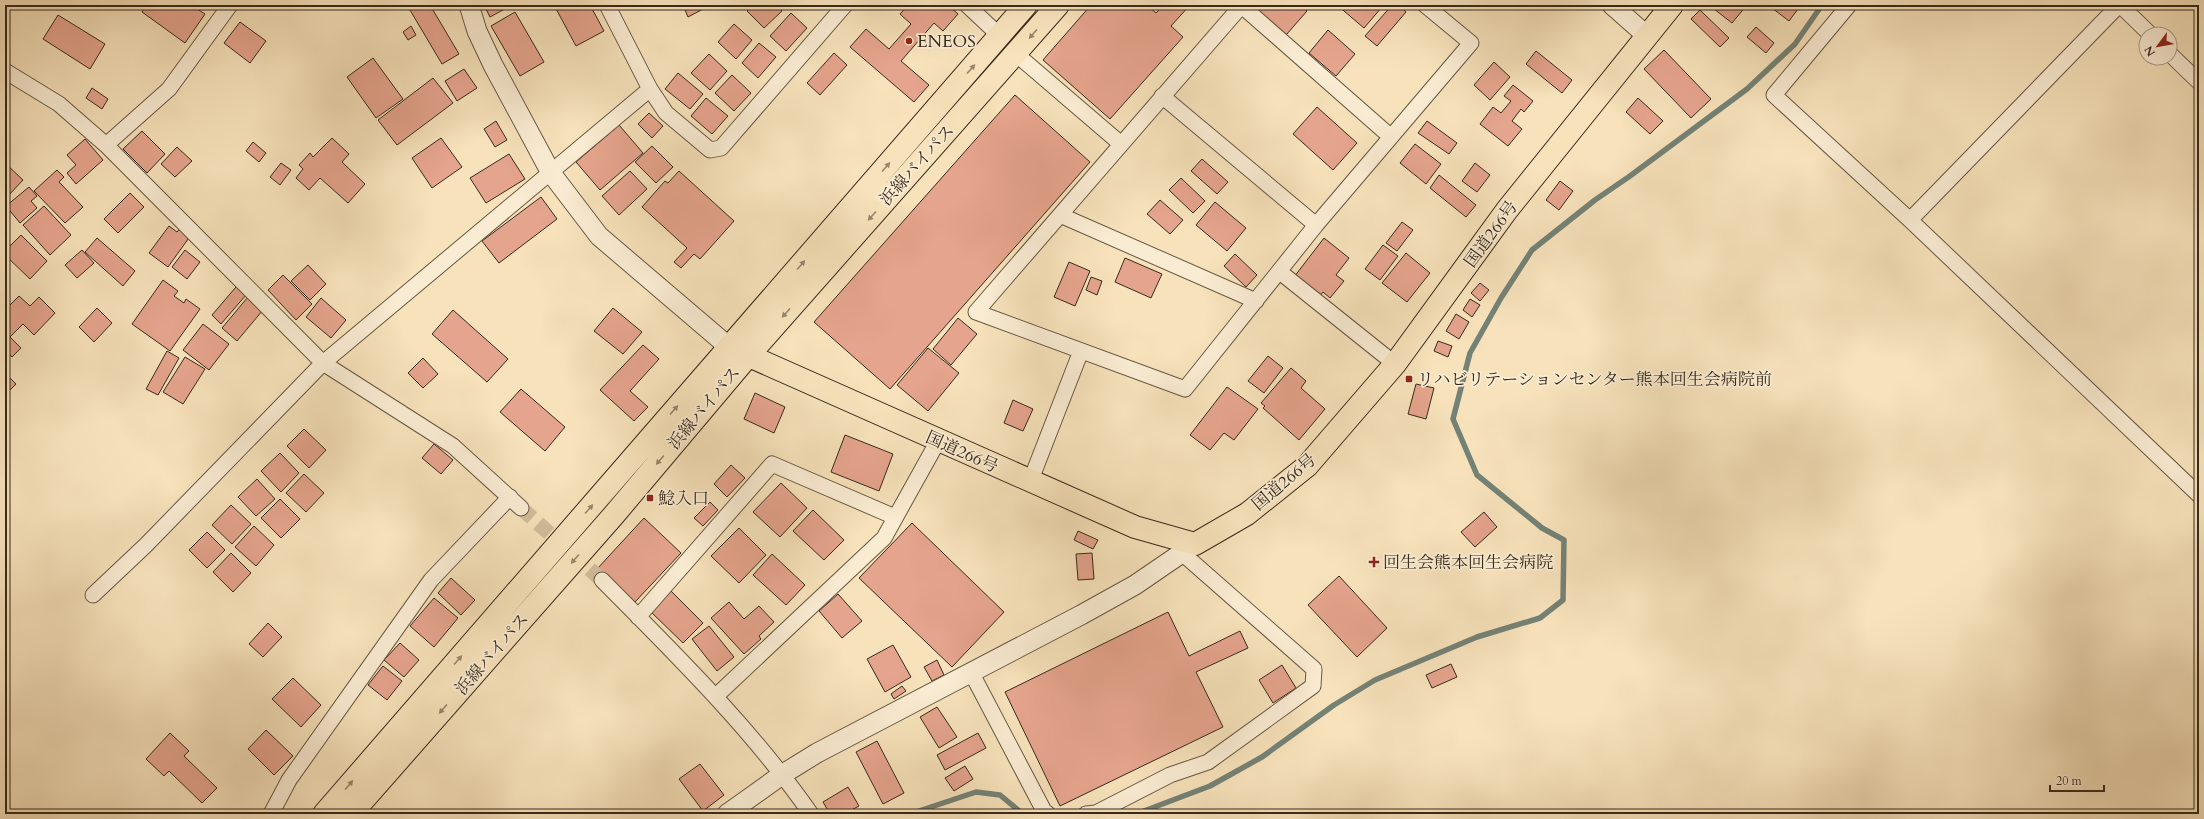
<svg xmlns="http://www.w3.org/2000/svg" width="2204" height="819" font-family="Cardo,'Noto Serif JP',serif">
<rect width="100%" height="100%" fill="#f7e2bb"/>
<filter id="stains"><feTurbulence type="fractalNoise" baseFrequency=".005" numOctaves="4"/><feColorMatrix values="0 0 0 0 .2 0 0 0 0 .09 0 0 0 0 .02 0 0 0 .5 -.17"/></filter>
<radialGradient id="worn" r=".72"><stop offset=".6" stop-color="#630" stop-opacity="0"/><stop offset="1" stop-color="#630" stop-opacity=".3"/></radialGradient>
<g fill="none" stroke-linecap="round" stroke-linejoin="round">
<path stroke="#748276" stroke-width="5.5" d="M910,814l66,-22 24,3 23,19
M1136,814l74,-28 52,-29 72,-52 41,-25 102,-43 63,-19 23,-18 1,-60 -22,-12 -65,-53 -24,-56 17,-66 31,-55 31,-48 63,-50 35,-24 117,-87 48,-45 27,-39"/>
</g>
<path fill="#e5a48d" stroke="#372a1a" d="M146,5h45l14,9 -20,29 -43,-31z
M407,5h23l29,49 -17,10z
M484,5h28l-22,12z
M554,5h36l14,26 -28,15z
M683,5h21l1,3 -17,9z
M753,5h24l5,6 -18,17 -17,-17z
M908,5h40l10,9 -15,17 -9,-8 -33,38 28,24 -15,17 -64,-55 16,-18 23,20 22,-25 -11,-10z
M1091,5h56l9,8 8,-8h26l-19,21 12,11 -73,82 -67,-59z
M1254,5h46l7,6 -21,24 -33,-29z
M1337,5h43l2,2 -18,21z
M1392,5h7l7,7 -29,34 -12,-10z
M1709,5h38l-15,18z
M1768,5h33l-12,16z
M1700,10l29,28 -9,9 -29,-28z
M515,12l29,50 -24,14 -29,-50z
M791,13l16,15 -21,23 -16,-15z
M58,15l47,29 -15,25 -47,-30z
M240,22l26,19 -16,22 -26,-20z
M734,24l18,16 -16,19 -18,-17z
M411,26l5,9 -8,5 -5,-8z
M1756,27l18,16 -8,10 -19,-16z
M1328,30l27,24 -19,22 -27,-23z
M759,43l17,14 -18,21 -16,-15z
M1664,50l47,49 -20,19 -47,-49z
M1536,51l36,29 -10,13 -36,-29z
M834,53l13,12 -27,30 -13,-12z
M709,54l18,17 -17,19 -19,-17z
M373,58l30,41 -27,19 -29,-41z
M1494,62l16,15 -20,23 -16,-15z
M464,69l13,19 -20,13 -12,-20z
M678,73l25,21 -13,15 -25,-20z
M732,75l19,18 -17,18 -19,-18z
M433,78l20,25 -56,42 -19,-25z
M1513,85l20,16 -9,11 -3,-3 -9,12 10,8 -14,17 -28,-22 13,-17 8,6 10,-12 -7,-5z
M92,88l16,11 -6,10 -16,-11z
M1015,95l75,67 -200,227 -76,-67z
M706,98l22,18 -16,18 -21,-18z
M1638,98l25,23 -13,13 -24,-22z
M1317,107l40,36 -24,27 -40,-36z
M649,113l14,13 -11,12 -14,-14z
M496,121l11,19 -12,7 -11,-18z
M1427,121l30,22 -8,11 -31,-21z
M619,125l24,28 -43,37 -24,-28z
M142,131l23,23 -18,19 -24,-24z
M332,138l17,16 -7,8 23,22 -17,19 -28,-25 -11,12 -13,-12 7,-9 -4,-4 11,-12 3,4z
M441,138l21,29 -30,21 -20,-30z
M85,139l18,21 -27,24 -9,-11 9,-8 -9,-10z
M253,142l13,11 -7,9 -13,-11z
M1415,144l26,20 -15,20 -26,-21z
M652,146l21,21 -17,16 -21,-21z
M177,147l15,14 -17,16 -14,-13z
M509,154l16,25 -39,24 -16,-25z
M1202,159l26,23 -11,12 -26,-23z
M5,163l18,17 -16,17 -2,-2z
M281,163l10,7 -11,15 -10,-8z
M1475,163l15,12 -13,17 -15,-11z
M57,170l7,7 -5,5 24,25 -18,16 -31,-32z
M630,171l17,18 -28,26 -17,-19z
M679,171l55,50 -34,38 -6,-5 -13,14 -7,-6 13,-14 -45,-41 23,-26 3,2z
M1439,175l37,30 -10,12 -36,-29z
M1181,178l24,23 -12,12 -24,-23z
M1560,181l13,10 -14,19 -13,-10z
M29,187l8,9 -6,5 6,7 -17,15 -14,-17z
M130,193l14,14 -26,26 -14,-14z
M541,197l16,22 -58,44 -17,-22z
M1160,200l23,20 -13,14 -23,-20z
M1215,202l31,26 -19,23 -31,-26z
M44,206l27,29 -21,20 -27,-30z
M1402,222l11,8 -16,21 -11,-8z
M169,226l8,6 4,-5 10,8 -23,32 -19,-14z
M21,235l26,26 -17,18 -25,-24v-4z
M97,238l38,33 -12,15 -38,-34z
M1324,238l25,20 -13,17 8,6 -14,17 -7,-6 -4,5 -25,-20z
M1383,245l15,11 -18,24 -15,-11z
M82,250l12,13 -17,15 -12,-13z
M185,250l15,12 -13,17 -15,-12z
M1406,253l24,20 -23,29 -25,-19z
M1235,254l22,21 -11,12 -22,-21z
M1125,258l37,16 -11,24 -36,-16z
M1069,262l21,9 -15,35 -21,-9z
M308,265l18,19 -16,16 -19,-19z
M283,275l29,29 -16,16 -28,-30z
M1091,277l11,4 -5,14 -11,-5z
M163,280l15,11 -4,5 10,7 2,-4 14,10 -30,42 -38,-27z
M1480,283l9,7 -9,11 -9,-8z
M236,287l10,8 -25,29 -9,-9z
M19,296l11,10 9,-9 16,16 -21,22 -11,-11 -13,13 11,11 -9,9 -7,-7v-40z
M248,297l15,13 -26,31 -15,-13z
M321,298l25,22 -15,18 -25,-21z
M1470,299l10,6 -8,12 -9,-7z
M97,308l15,15 -18,19 -15,-15z
M613,308l29,24 -19,22 -29,-23z
M453,310l55,49 -21,23 -55,-48z
M1456,314l13,8 -10,17 -13,-8z
M958,318l19,16 -26,31 -18,-16z
M203,324l26,20 -20,26 -26,-20z
M1438,341l14,5 -4,11 -14,-6z
M643,345l16,14 -29,32 18,16 -14,14 -34,-31z
M928,348l31,25 -31,38 -31,-26z
M167,351l12,7 -21,37 -12,-6z
M1268,356l15,12 -19,25 -16,-12z
M185,357l20,12 -22,35 -20,-12z
M423,358l15,16 -15,14 -15,-15z
M1291,368l15,13 -5,7 24,21 -26,31 -36,-32 2,-2 -4,-3z
M5,373l11,11 -11,11z
M1416,384l18,4 -8,31 -18,-5z
M1227,387l31,22 -24,31 -10,-7 -14,17 -20,-15z
M521,389l44,38 -20,24 -45,-39z
M755,393l30,14 -11,26 -30,-14z
M1013,400l20,9 -10,22 -19,-8z
M304,429l22,21 -17,18 -22,-22z
M845,435l48,19 -14,37 -48,-19z
M434,444l19,16 -12,14 -19,-16z
M280,453l19,20 -18,19 -20,-21z
M731,465l14,13 -18,19 -13,-13z
M304,474l20,19 -18,19 -20,-19z
M257,479l18,20 -19,17 -18,-19z
M781,483l26,25 -27,29 -27,-25z
M280,499l20,20 -19,19 -20,-20z
M710,502l8,8 -15,16 -9,-8z
M231,505l20,19 -19,20 -20,-19z
M813,510l31,30 -20,20 -31,-29z
M1484,512l13,15 -22,20 -14,-15z
M644,518l37,35 -47,50 -37,-34z
M912,523l92,89 -52,55 -93,-89z
M254,526l20,19 -18,21 -21,-19z
M739,528l27,27 -27,28 -28,-27z
M1078,531l20,9 -5,9 -19,-9z
M207,532l18,18 -18,18 -18,-18z
M231,553l20,20 -18,19 -20,-20z
M1092,553l2,26 -16,1 -2,-26z
M772,554l33,31 -19,20 -33,-30z
M1339,576l48,52 -30,29 -49,-52z
M451,578l24,22 -14,15 -23,-22z
M671,591l32,32 -20,20 -32,-31z
M838,594l24,27 -20,17 -23,-27z
M434,598l24,20 -24,29 -24,-21z
M729,602l15,17 15,-13 15,16 -15,14 2,3 -17,15 -33,-36z
M1168,612l21,44 51,-25 8,17 -52,24 27,55 -163,79 -55,-114z
M268,623l14,14 -19,20 -14,-13z
M709,626l25,31 -17,14 -25,-32z
M400,643l19,17 -15,17 -20,-17z
M893,645l18,32 -26,15 -18,-33z
M937,660l7,15 -12,6 -8,-14z
M1451,664l6,13 -25,11 -6,-13z
M1282,665l14,23 -23,15 -14,-23z
M383,666l19,15 -15,19 -19,-15z
M293,678l28,27 -20,22 -29,-28z
M902,686l4,5 -12,8 -3,-5z
M937,707l20,30 -18,11 -19,-31z
M266,730l27,26 -19,19 -26,-26z
M170,733l19,18 -5,5 33,32 -15,15 -33,-32 -5,5 -18,-17z
M978,733l8,15 -41,22 -8,-15z
M877,741l27,52 -21,11 -27,-52z
M700,764l24,31 -21,16 -24,-32z
M965,766l8,13 -19,12 -9,-13z
M848,787l11,19 -15,8h-14l-7,-12z"/>
<g fill="none" stroke-linecap="round" stroke-linejoin="round">
<path stroke="#d1bd9b" stroke-width="15" stroke-dasharray="15 8" stroke-linecap="butt" d="M521,508l81,72"/>
<defs>
<path id="minor" d="M967,5l33,31
M1242,5l-266,307 209,77 131,-164 155,-182 -46,-38
M1849,5l-75,90 136,125 289,275
M2120,5l30,29
M1242,6l149,131
M1016,54l105,90
M2170,54l29,28
M5,71l54,33 47,41 217,218 130,83 68,62
M650,89l16,24 44,37 11,-2 124,-143
M1162,96l154,129
M106,145l63,-56 61,-84
M1060,215l196,86
M1910,220l209,-215
M1280,272l115,92
M1030,482l51,-131
M602,580c73,74 149,148 209,234
M93,595l53,-50 177,-182 327,-274 -43,-84
M638,617l134,-153 123,53
M971,672l73,139 4,3
M716,696l168,-158 54,-97
M271,814l18,-34 142,-200 79,-83
M1086,814l10,-1 74,-38 38,-13 105,-76 1,-17 -132,-116"/>
<path id="tertiary" d="M469,5l8,26 16,34 58,108 48,63 130,111
M1612,5l35,31
M727,814l56,-40 34,-21 264,-138 54,-30 60,-41"/>
<path id="trunk" d="M729,347l406,180 60,17 52,-30 60,-48 88,-102 112,-154 165,-205
M324,814l702,-809
M351,814l262,-298 135,-160 310,-351"/>
</defs>
<use href="#minor" stroke="#675842" stroke-width="17"/>
<use href="#tertiary" stroke="#675842" stroke-width="21"/>
<use href="#trunk" stroke="#372a1a" stroke-width="24"/>
<use href="#minor" stroke="#faecd3" stroke-width="15"/>
<use href="#tertiary" stroke="#faecd3" stroke-width="19"/>
<use href="#trunk" stroke="#f7e2bb" stroke-width="22"/>
</g>
<defs><path id="oneway-solid" d="M-6-.8H1V-3.2L6.5 0L1 3.2V.8H-6Z"/></defs>
<g fill="#97866a">
<use href="#oneway-solid" transform="translate(1033 34) rotate(131)"/>
<use href="#oneway-solid" transform="translate(971 69) rotate(-49)"/>
<use href="#oneway-solid" transform="translate(886 167) rotate(-49)"/>
<use href="#oneway-solid" transform="translate(872 216) rotate(132)"/>
<use href="#oneway-solid" transform="translate(801 265) rotate(-49)"/>
<use href="#oneway-solid" transform="translate(786 313) rotate(132)"/>
<use href="#oneway-solid" transform="translate(674 410) rotate(-49)"/>
<use href="#oneway-solid" transform="translate(660 460) rotate(130)"/>
<use href="#oneway-solid" transform="translate(589 509) rotate(-49)"/>
<use href="#oneway-solid" transform="translate(575 559) rotate(131)"/>
<use href="#oneway-solid" transform="translate(458 660) rotate(-49)"/>
<use href="#oneway-solid" transform="translate(443 709) rotate(131)"/>
<use href="#oneway-solid" transform="translate(349 785) rotate(-49)"/>
</g>
<g fill="#8f2418" stroke="#faecd3" stroke-width="1.5">
<circle cx="909" cy="41" r="4"/>
<rect x="1405" y="375" width="8" height="8" rx="2"/>
<rect x="646" y="494" width="8" height="8" rx="2"/>
<path d="M1372 556h4v4h4v4h-4v4h-4v-4h-4v-4h4z"/>
</g>
<g text-anchor="middle" dominant-baseline="central" stroke-width="3.5" stroke-linejoin="round" paint-order="stroke">
<g font-size="17" fill="#372a1a" stroke="#faecd3" text-anchor="start">
<text x="917" y="41">ENEOS</text>
<text x="1417" y="379">リハビリテーションセンター熊本回生会病院前</text>
<text x="658" y="498">鯰入口</text>
<text x="1383" y="562">回生会熊本回生会病院</text>
</g>
<g font-size="17" fill="#372a1a" stroke="#faecd3">
<text transform="translate(917 165) rotate(-48)">浜線バイパス</text>
<text transform="translate(1491 234) rotate(-54)">国道266号</text>
<text transform="translate(704 408) rotate(-50)">浜線バイパス</text>
<text transform="translate(962 452) rotate(24)">国道266号</text>
<text transform="translate(1284 482) rotate(-40)">国道266号</text>
<text transform="translate(492 654) rotate(-49)">浜線バイパス</text>
</g>
</g>
<rect width="2204" height="819" fill="none" stroke="#f7e2bb" stroke-width="20"/>
<rect x="6" y="6" width="2192" height="807" fill="none" stroke="#372a1a" stroke-width="2"/>
<rect x="10" y="10" width="2184" height="799" fill="none" stroke="#372a1a"/>
<g transform="translate(2158 46) rotate(238)"><circle r="19" fill="#faecd3" stroke="#ac9e89"/>
<path d="M0-3L7 15L0 10L-7 15Z" fill="#8f2418"/>
<text y="-6" font-size="11" font-weight="bold" text-anchor="middle" fill="#372a1a">N</text>
</g>
<path d="M2050 785v6h54v-6" fill="none" stroke="#372a1a" stroke-width="2"/>
<text x="2056" y="785" font-size="12" fill="#372a1a" stroke="#faecd3" stroke-width="3" paint-order="stroke">20 m</text>
<rect width="100%" height="100%" filter="url(#stains)"/>
<rect width="100%" height="100%" fill="url(#worn)"/>
</svg>
